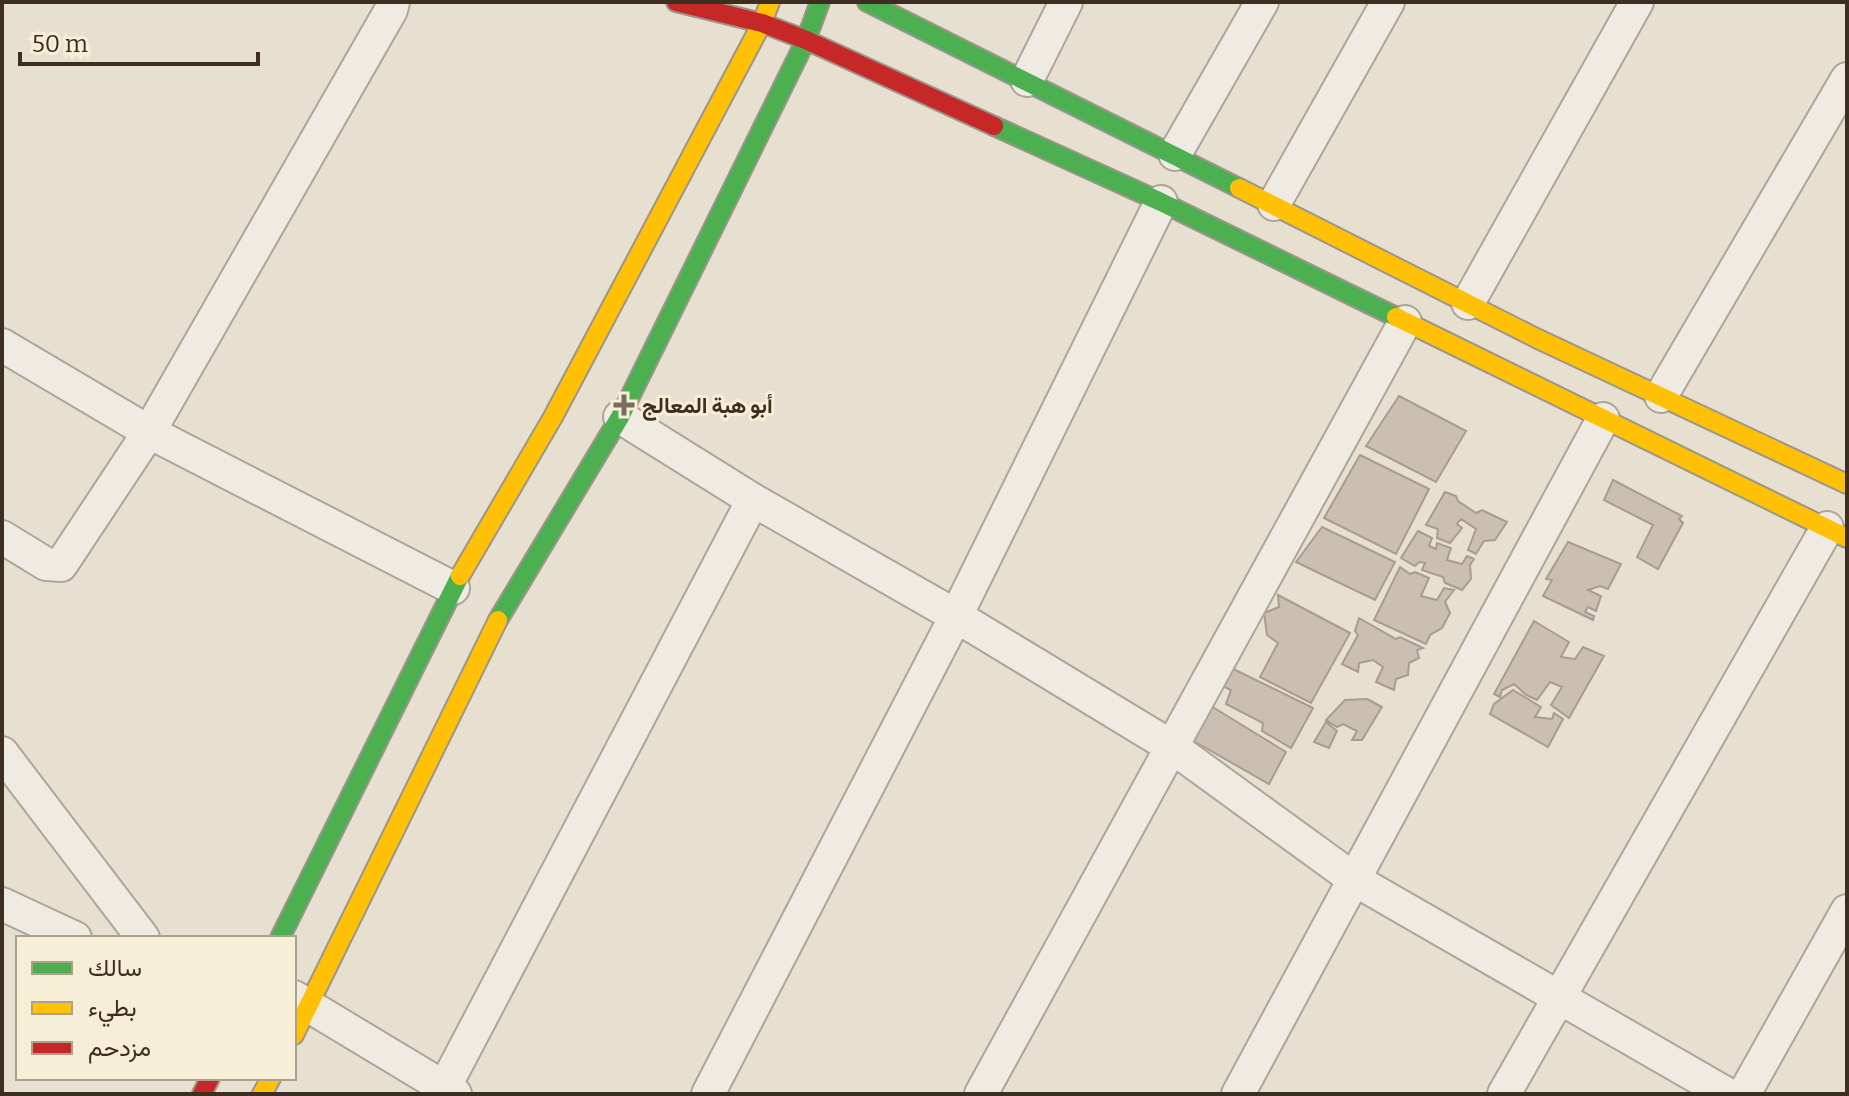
<svg xmlns="http://www.w3.org/2000/svg" width="1849" height="1096" font-family="Bitter,Vazirmatn,serif">
<rect width="100%" height="100%" fill="#e7e0d1"/>
<path fill="#cbbfb2" stroke="#a89c90" stroke-width="2" d="M1399,396l67,35 -30,51 -70,-36z
M1360,455l69,34 -33,65 -72,-36z
M1613,480l69,36 -3,3 4,4 -25,46 -21,-12 16,-32 -49,-25z
M1445,492l11,4 2,5 18,12 6,-3 25,12 -12,18 -11,1 -8,13 -8,-4 8,-21 -15,-10 -4,5 5,4 -12,15 -13,-5 1,-9 -12,-4z
M1322,527l73,35 -20,38 -79,-38z
M1418,531l14,7 -3,8 7,3 1,-6 14,5 -4,12 15,4 5,-8 7,3 -4,6 1,14 -9,11 -17,-7 -2,-6 -21,-7 3,-7 -6,-1 -4,4 -14,-8z
M1568,542l53,22 -13,25 -8,-3 -12,4 13,6 -5,15 -8,-4 -3,5 9,4 -1,4 -50,-24 9,-16 -6,-1z
M1400,567l10,7 5,-2 14,6 -8,18 16,4 7,-12 10,2 -9,12 5,11 -8,15 -12,7 -4,9 -52,-24z
M1278,595l72,38 -39,70 -51,-26 18,-34 -11,-8 -3,-22 15,-6z
M1359,618l37,21 4,-2 23,11 -6,2 2,8 -10,5 -1,12 -12,4 -2,11 -18,-8 7,-15 -10,-7 -14,3 -1,9 -16,-8 16,-29 -3,-4z
M1534,621l35,21 -8,15 14,2 8,-12 21,9 -35,62 -18,-13 11,-18 -12,-5 -13,18 -11,-5 -12,-11 -12,6 -2,7 -6,-3z
M1223,664l90,44 -22,40 -29,-17 1,-8 -37,-19 5,-14 -17,-8z
M1513,690l28,17 -6,10 17,2 2,-6 9,6 -15,28 -58,-33 4,-10z
M1367,699l15,8 -20,33h-10l5,-9 -14,-7 -6,3 -11,-7 19,-20z
M1211,706l75,46 -17,32 -79,-45z
M1326,722l11,9 -8,17 -15,-6z"/>
<g fill="none" stroke-linecap="round" stroke-linejoin="round">
<defs>
<path id="street" d="M1027,80l39,-78
M1175,154l87,-152
M1274,204l114,-202
M1468,303l169,-301
M2,345l147,87 304,156
M1661,396l186,-317
M620,417l133,83 203,116 216,131 183,133 372,214
M2,537l44,27 15,1 88,-133 242,-422 2,-8
M2,753l141,185
M2,904l73,34
M294,997l161,97
M444,1088l309,-588
M708,1094l248,-478 205,-414
M981,1094l424,-772
M1238,1094l365,-675
M1504,1094l323,-566
M1744,1094l103,-183"/>
<path id="fast" d="M867,2l372,186
M994,126l167,76 235,115
M498,620l122,-203 186,-377 14,-38
M280,938l180,-362"/>
<path id="slow" d="M1239,188l297,150 311,146
M1396,317l451,221
M460,576l93,-159 209,-394 8,-21
M294,1035l204,-415
M262,1094l9,-16"/>
<path id="jam" d="M676,2l86,21 44,17 188,86
M202,1094l8,-16"/>
</defs>
<use href="#street" stroke="#ada599" stroke-width="36"/>
<use href="#fast" stroke="#9c958a" stroke-width="22"/>
<use href="#slow" stroke="#9c958a" stroke-width="22"/>
<use href="#jam" stroke="#9c958a" stroke-width="22"/>
<use href="#street" stroke="#efebe3" stroke-width="32"/>
<use href="#fast" stroke="#4caf50" stroke-width="18"/>
<use href="#slow" stroke="#ffc107" stroke-width="18"/>
<use href="#jam" stroke="#c62828" stroke-width="18"/>
</g>
<path fill="#786c5e" stroke="#f7eed8" stroke-width="3" d="M620 393h8v8h8v8h-8v8h-8v-8h-8v-8h8z"/>
<g text-anchor="middle" dominant-baseline="central" stroke-width="6" stroke-linejoin="round" paint-order="stroke">
<g font-size="22" font-weight="bold" fill="#3d2e20" stroke="#f7eed8" text-anchor="start">
<text x="642" y="405">أبو هبة المعالج</text>
</g>
</g>
<rect width="1849" height="1096" fill="none" stroke="#3d2e20" stroke-width="8"/>
<rect x="16" y="936" width="280" height="144" fill="#f7eed8" stroke="#ada18e" stroke-width="2"/>
<rect x="32" y="962" width="40" height="12" fill="#4caf50" stroke="#ada18e" stroke-width="2"/>
<text x="88" y="976" font-size="24" fill="#3d2e20">سالك</text>
<rect x="32" y="1002" width="40" height="12" fill="#ffc107" stroke="#ada18e" stroke-width="2"/>
<text x="88" y="1016" font-size="24" fill="#3d2e20">بطيء</text>
<rect x="32" y="1042" width="40" height="12" fill="#c62828" stroke="#ada18e" stroke-width="2"/>
<text x="88" y="1056" font-size="24" fill="#3d2e20">مزدحم</text>
<path d="M20 52v12h238v-12" fill="none" stroke="#3d2e20" stroke-width="4"/>
<text x="32" y="52" font-size="24" fill="#3d2e20" stroke="#f7eed8" stroke-width="6" paint-order="stroke">50 m</text>
</svg>
